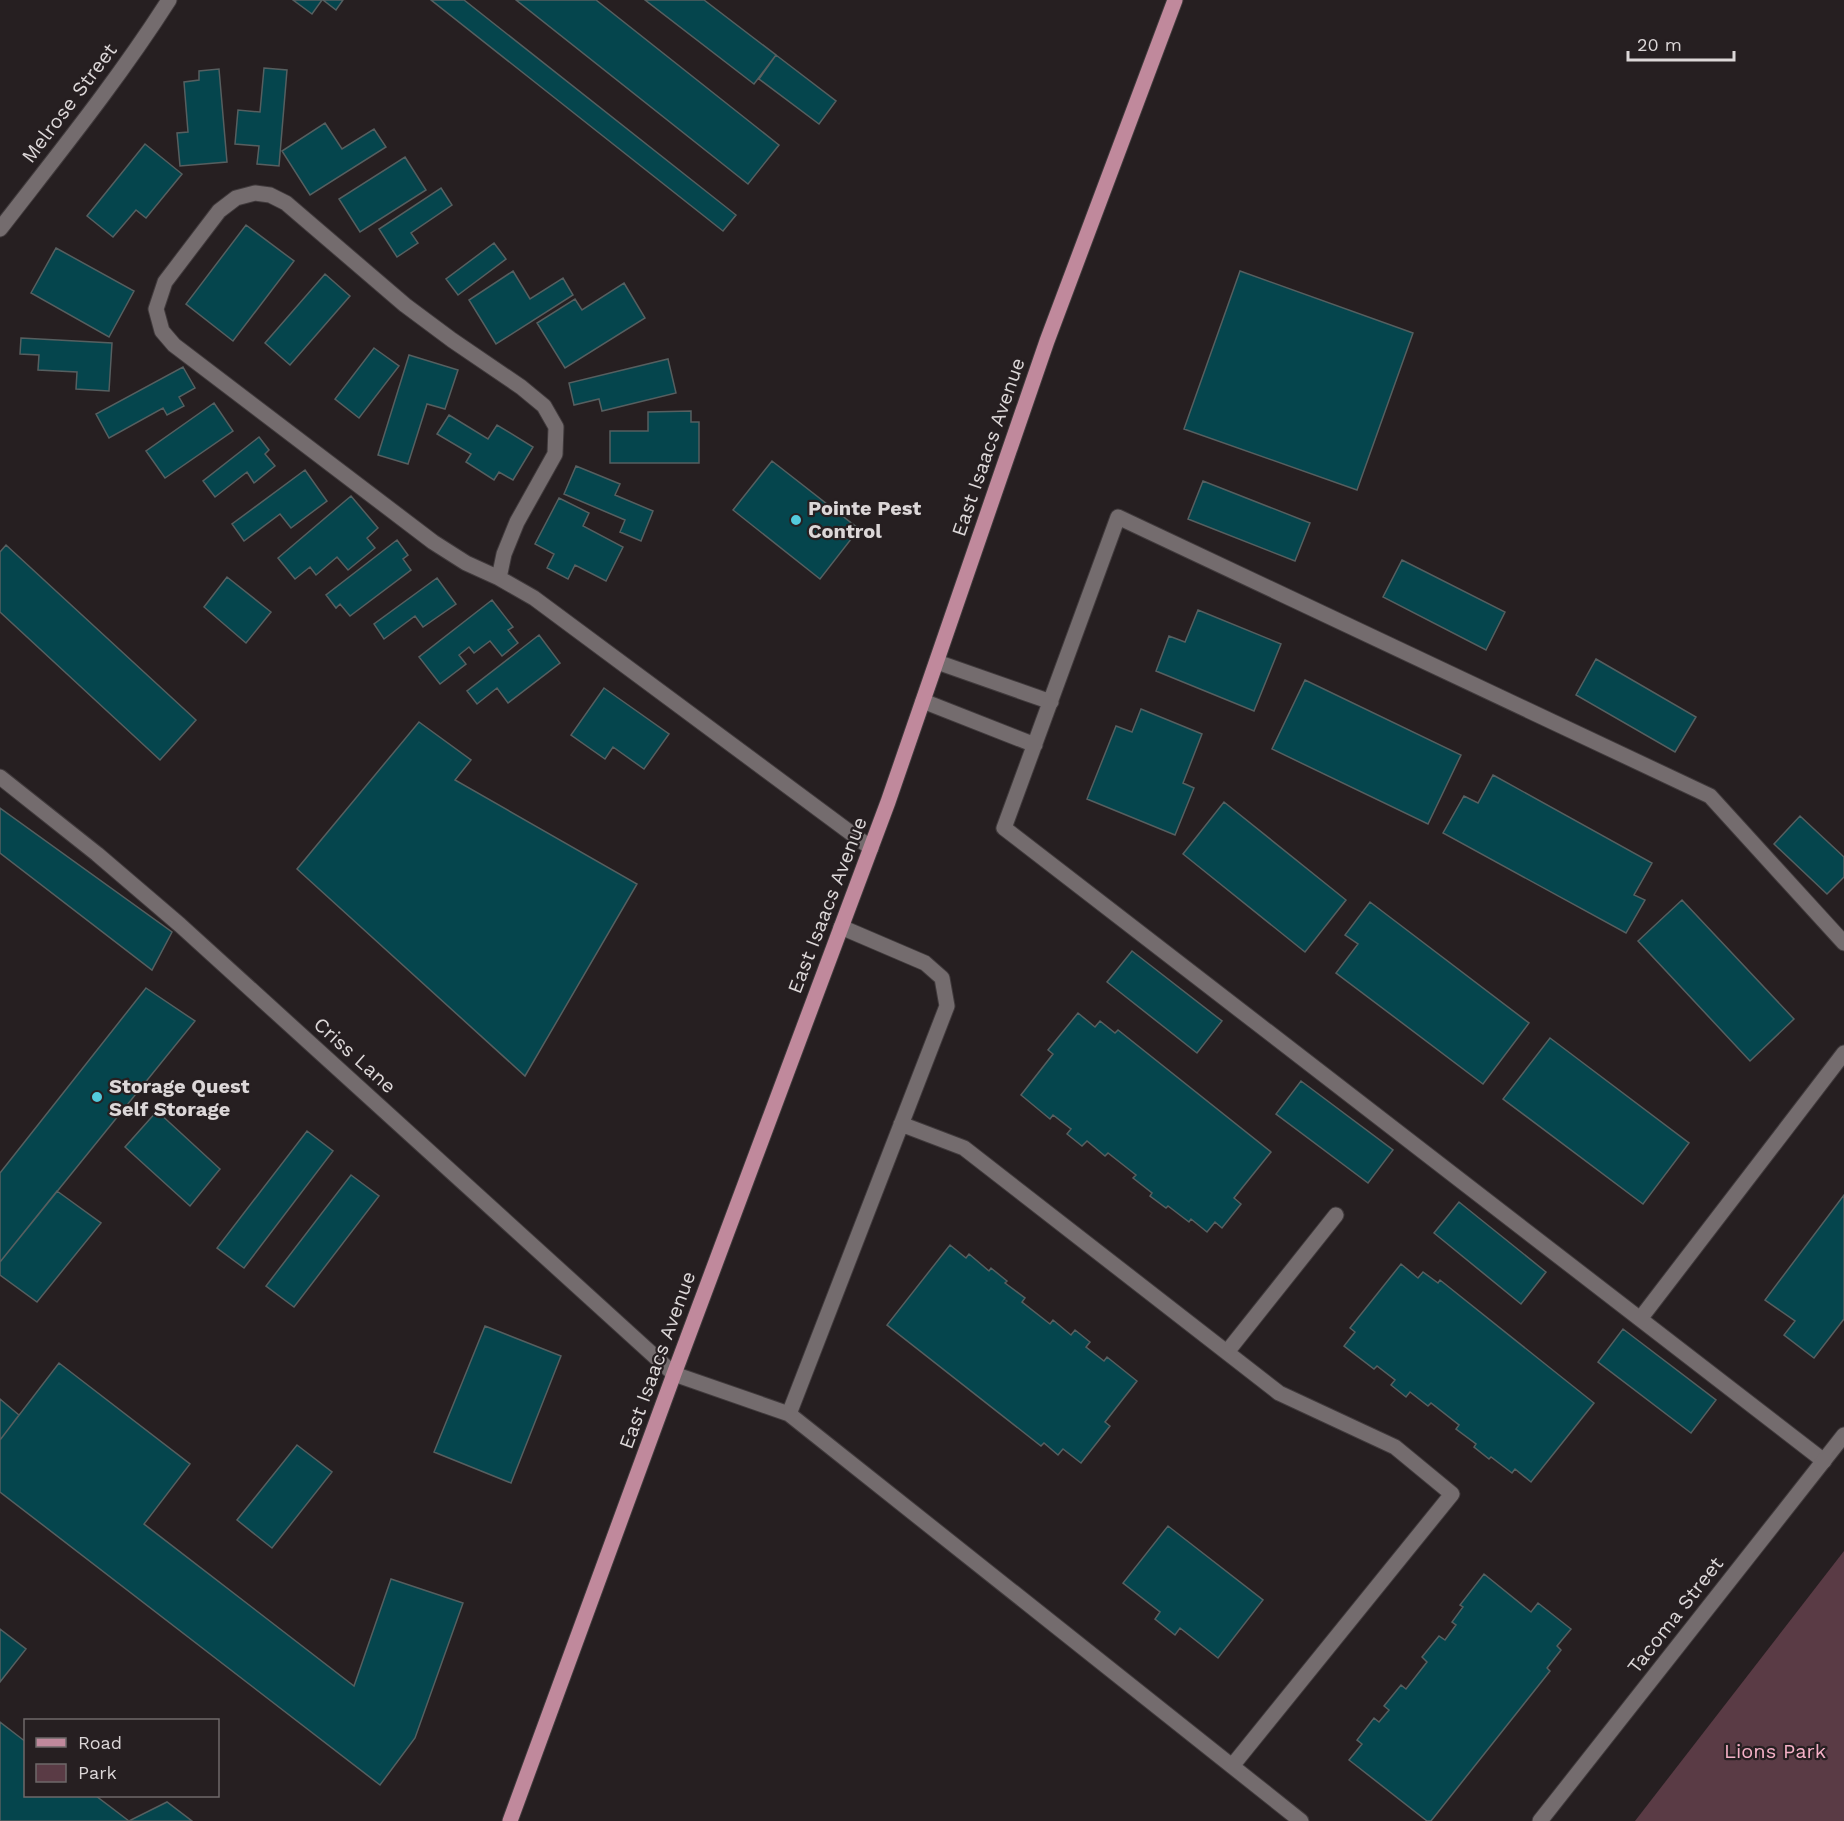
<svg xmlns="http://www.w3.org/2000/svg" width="1844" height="1821" font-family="'Work Sans',sans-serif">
<rect width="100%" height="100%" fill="#261f21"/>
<path fill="#5a3b45" d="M1844,1551v270h-209z"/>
<path fill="#05454d" stroke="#565f60" stroke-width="1.5" d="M293,0h29l-10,14z
M323,0h20l-7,10z
M431,0h33l272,215 -13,16z
M516,0h80l183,145 -31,39z
M645,0h59l72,55 -22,29z
M776,55l60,46 -17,23 -60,-45z
M264,68l23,2 -8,96 -22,-2 2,-18 -24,-2 3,-34 22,2z
M219,69l8,93 -47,4 -3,-33 11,-1 -4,-50 15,-2v-9z
M325,123l17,26 32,-20 12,18 -76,48 -28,-44z
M145,144l37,30 -36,44 -10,-8 -23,27 -26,-21z
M405,157l21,33 -66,42 -21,-33z
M441,188l11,17 -41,28 7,10 -21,14 -18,-28z
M246,225l48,36 -61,80 -47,-37z
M494,243l12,16 -48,36 -12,-16z
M56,248l78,43 -25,46 -78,-44z
M513,271l17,28 33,-21 10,17 -77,49 -27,-44z
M1240,271l173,62 -56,157 -173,-61z
M325,274l25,22 -60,69 -25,-22z
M624,283l21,35 -80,50 -28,-45 38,-24 7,11z
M21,338l91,5 -3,48 -33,-2 1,-17 -39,-2 1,-15 -19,-1z
M374,348l25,18 -40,52 -24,-19z
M409,355l49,15 -13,39 -18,-5 -19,60 -30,-9z
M668,359l8,34 -74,18 -3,-12 -25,6 -5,-22z
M183,367l12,21 -16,9 5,9 -17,9 -4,-7 -54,30 -13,-24z
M214,403l19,28 -68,47 -19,-27z
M691,411v11h8v41h-89v-32h38v-19z
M449,415l39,24 9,-14 36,22 -20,33 -14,-8 -5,8 -28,-18 5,-8 -34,-20z
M259,437l10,13 -4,4 10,12 -21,17 -7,-11 -32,25 -12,-16z
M772,461l87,68 -39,50 -87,-69z
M576,466l44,18 -5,11 38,16 -12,30 -21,-9 5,-12 -61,-26z
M305,470l22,31 -36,27 -11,-14 -36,27 -12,-17z
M1203,481l107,42 -15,38 -107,-42z
M351,496l27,32 -11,10 8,10 -27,22 -11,-13 -21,18 -6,-8 -15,12 -17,-21z
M559,498l30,15 -6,13 40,21 -17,34 -31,-16 -7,14 -21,-11 7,-14 -19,-10z
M397,540l11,15 -5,4 8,11 -61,46 -10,-12 -4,4 -10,-13z
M6,545l190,175 -36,40 -160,-148v-60z
M1402,560l103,52 -19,38 -103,-53z
M227,577l44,35 -25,31 -42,-36z
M437,578l19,26 -33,23 -8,-11 -31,23 -10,-15z
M492,600l21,27 -5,3 10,13 -16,13 -12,-15 -16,12 -5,-6 -10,8 7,9 -26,20 -21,-27z
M1198,610l83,34 -27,67 -98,-40 13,-35 16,6z
M539,635l21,28 -52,40 -11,-15 -20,16 -10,-13z
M1596,659l100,58 -21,35 -99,-57z
M1305,680l156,75 -33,69 -156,-75z
M604,688l65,46 -25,35 -31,-22 -8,12 -34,-24z
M1141,709l61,25 -19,49 11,5 -19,47 -88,-36 29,-73 16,6z
M419,722l52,38 -16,20 182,104 -112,192 -228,-207z
M1493,775l159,88 -18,32 11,5 -19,33 -183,-100 21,-37 14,7z
M1224,802l122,98 -41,52 -122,-98z
M0,808l172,124 -20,38 -152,-117z
M1800,816l44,41v20l-17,17 -53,-50z
M1682,900l112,119 -44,42 -112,-120z
M1370,902l159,121 -46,61 -147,-111 22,-29 -13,-9z
M1132,951l90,70 -25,32 -90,-71z
M146,988l49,33 -195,241v-89z
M1078,1013l17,14 5,-6 15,12 3,-3 153,122 -37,46 7,6 -19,24 -7,-6 -8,10 -16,-13 -2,3 -21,-16 -2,2 -16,-12 2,-3 -19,-15 3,-3 -28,-22 -3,3 -18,-15 -5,5 -15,-12 4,-5 -18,-14 -3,4 -29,-24 32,-41 -5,-4z
M1550,1038l139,105 -46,61 -140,-105z
M1301,1081l92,69 -25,33 -92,-69z
M157,1111l63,58 -30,37 -65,-59z
M307,1131l26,20 -89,117 -27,-20z
M351,1175l28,21 -85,111 -28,-21z
M57,1191l44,32 -64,79 -37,-27v-13z
M1844,1195v124l-30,39 -30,-23 11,-14 -30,-21z
M1459,1202l87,70 -25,32 -87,-71z
M950,1245l16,13 3,-4 20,17 2,-3 16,13 -2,2 20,15 -3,4 28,22 3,-4 18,15 4,-5 15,12 -4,5 18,14 3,-4 30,24 -32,41 5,4 -29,37 -18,-14 -5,6 -14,-12 -3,3 -154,-121z
M1401,1264l17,14 5,-6 15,11 2,-3 154,123 -63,79 -16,-13 -3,4 -21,-16 -2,2 -15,-12 2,-3 -20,-15 3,-4 -28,-22 -3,3 -18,-14 -4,5 -15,-12 4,-5 -18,-14 -3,3 -30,-23 11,-14 -5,-4z
M485,1326l76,30 -50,127 -77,-31z
M1623,1329l93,71 -25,33 -93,-71z
M59,1363l131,101 -46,60 210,162 37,-107 72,24 -48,135 -35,47 -380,-293v-52z
M0,1399l19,16 -19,25z
M297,1445l35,27 -60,76 -35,-28z
M1168,1526l95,74 -45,58 -38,-30 -5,7 -20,-16 5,-7 -37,-29z
M1484,1574l47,38 7,-9 33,26 -14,17 4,4 -14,18 3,3 -119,150h-4l-78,-61 13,-16 -5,-4 17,-22 5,4 10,-12 -5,-4 17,-21 5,4 21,-27 -5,-5 17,-21 6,4 11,-15 -4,-3 11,-15 -3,-2z
M0,1629l26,20 -26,33z
M0,1722l26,20v54h70l33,25 38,-19 25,19h-192z"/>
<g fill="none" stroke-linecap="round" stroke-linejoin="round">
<defs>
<path id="service" d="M255,193l15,2 16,8 119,102 47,35 69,47 23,19 12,21 -1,27 -38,68 -13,32 -5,24 -33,-15 -33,-21 -259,-197 -12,-14 -6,-22 9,-27 54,-71 17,-13z
M499,578l35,20 337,250
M937,662l114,40
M923,701l112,44
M901,1124l63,24 315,245 116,54 57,47 -220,272
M1640,1319l204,-266
M1227,1352l109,-137
M674,1374l115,40 158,-408 -5,-28 -17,-15 -84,-36
M789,1414l512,407
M1824,1461l-820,-633 114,-311 592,279 134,147"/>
<path id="minor" d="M0,777l97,77 83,71 494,449
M1540,1821l304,-386"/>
<path id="tertiary" d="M0,229c58,-75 118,-149 169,-229"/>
<path id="primary" d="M510,1821l164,-447 214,-572 159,-461 128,-341"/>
</defs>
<use href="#service" stroke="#403a3c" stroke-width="17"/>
<use href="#minor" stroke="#403a3c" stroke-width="17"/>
<use href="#tertiary" stroke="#403a3c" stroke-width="17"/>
<use href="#primary" stroke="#403a3c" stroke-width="17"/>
<use href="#service" stroke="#746c6e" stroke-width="15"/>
<use href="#minor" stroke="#746c6e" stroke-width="15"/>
<use href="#tertiary" stroke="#746c6e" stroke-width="15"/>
<use href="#primary" stroke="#c0899c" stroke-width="15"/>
</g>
<g fill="#53cadc" stroke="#261f21" stroke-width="2">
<circle cx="796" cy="520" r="6"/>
<circle cx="97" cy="1097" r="6"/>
</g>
<g text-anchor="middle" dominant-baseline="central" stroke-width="4.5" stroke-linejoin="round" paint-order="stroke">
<g font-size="20" fill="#dcd7d8" stroke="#261f21">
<text transform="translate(69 103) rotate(-53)">Melrose Street</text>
<text transform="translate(988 447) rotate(-71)">East Isaacs Avenue</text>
<text transform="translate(827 905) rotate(-69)">East Isaacs Avenue</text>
<text transform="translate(355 1055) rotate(42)">Criss Lane</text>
<text transform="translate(657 1360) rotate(-70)">East Isaacs Avenue</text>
<text transform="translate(1675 1615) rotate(-52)">Tacoma Street</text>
</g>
<g font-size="20" font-weight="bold" fill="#dcd7d8" stroke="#261f21" text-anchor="start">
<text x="808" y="508">Pointe Pest<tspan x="808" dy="23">Control</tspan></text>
<text x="109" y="1086">Storage Quest<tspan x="109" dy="23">Self Storage</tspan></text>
</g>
<g font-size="20" fill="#f5b1c7" stroke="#261f21">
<text x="1775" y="1751">Lions Park</text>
</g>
</g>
<rect x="24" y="1719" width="195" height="78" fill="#261f21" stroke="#6f696a" stroke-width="1.5"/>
<rect x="36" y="1738" width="30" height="9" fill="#c0899c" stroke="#6f696a" stroke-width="1.5"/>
<text x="78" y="1749" font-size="18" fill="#dcd7d8">Road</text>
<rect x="36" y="1764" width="30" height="18" fill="#5a3b45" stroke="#6f696a" stroke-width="1.5"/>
<text x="78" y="1779" font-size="18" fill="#dcd7d8">Park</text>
<path d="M1628 51v9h106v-9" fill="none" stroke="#dcd7d8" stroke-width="3"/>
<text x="1637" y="51" font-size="18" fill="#dcd7d8" stroke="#261f21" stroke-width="4.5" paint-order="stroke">20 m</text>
</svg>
